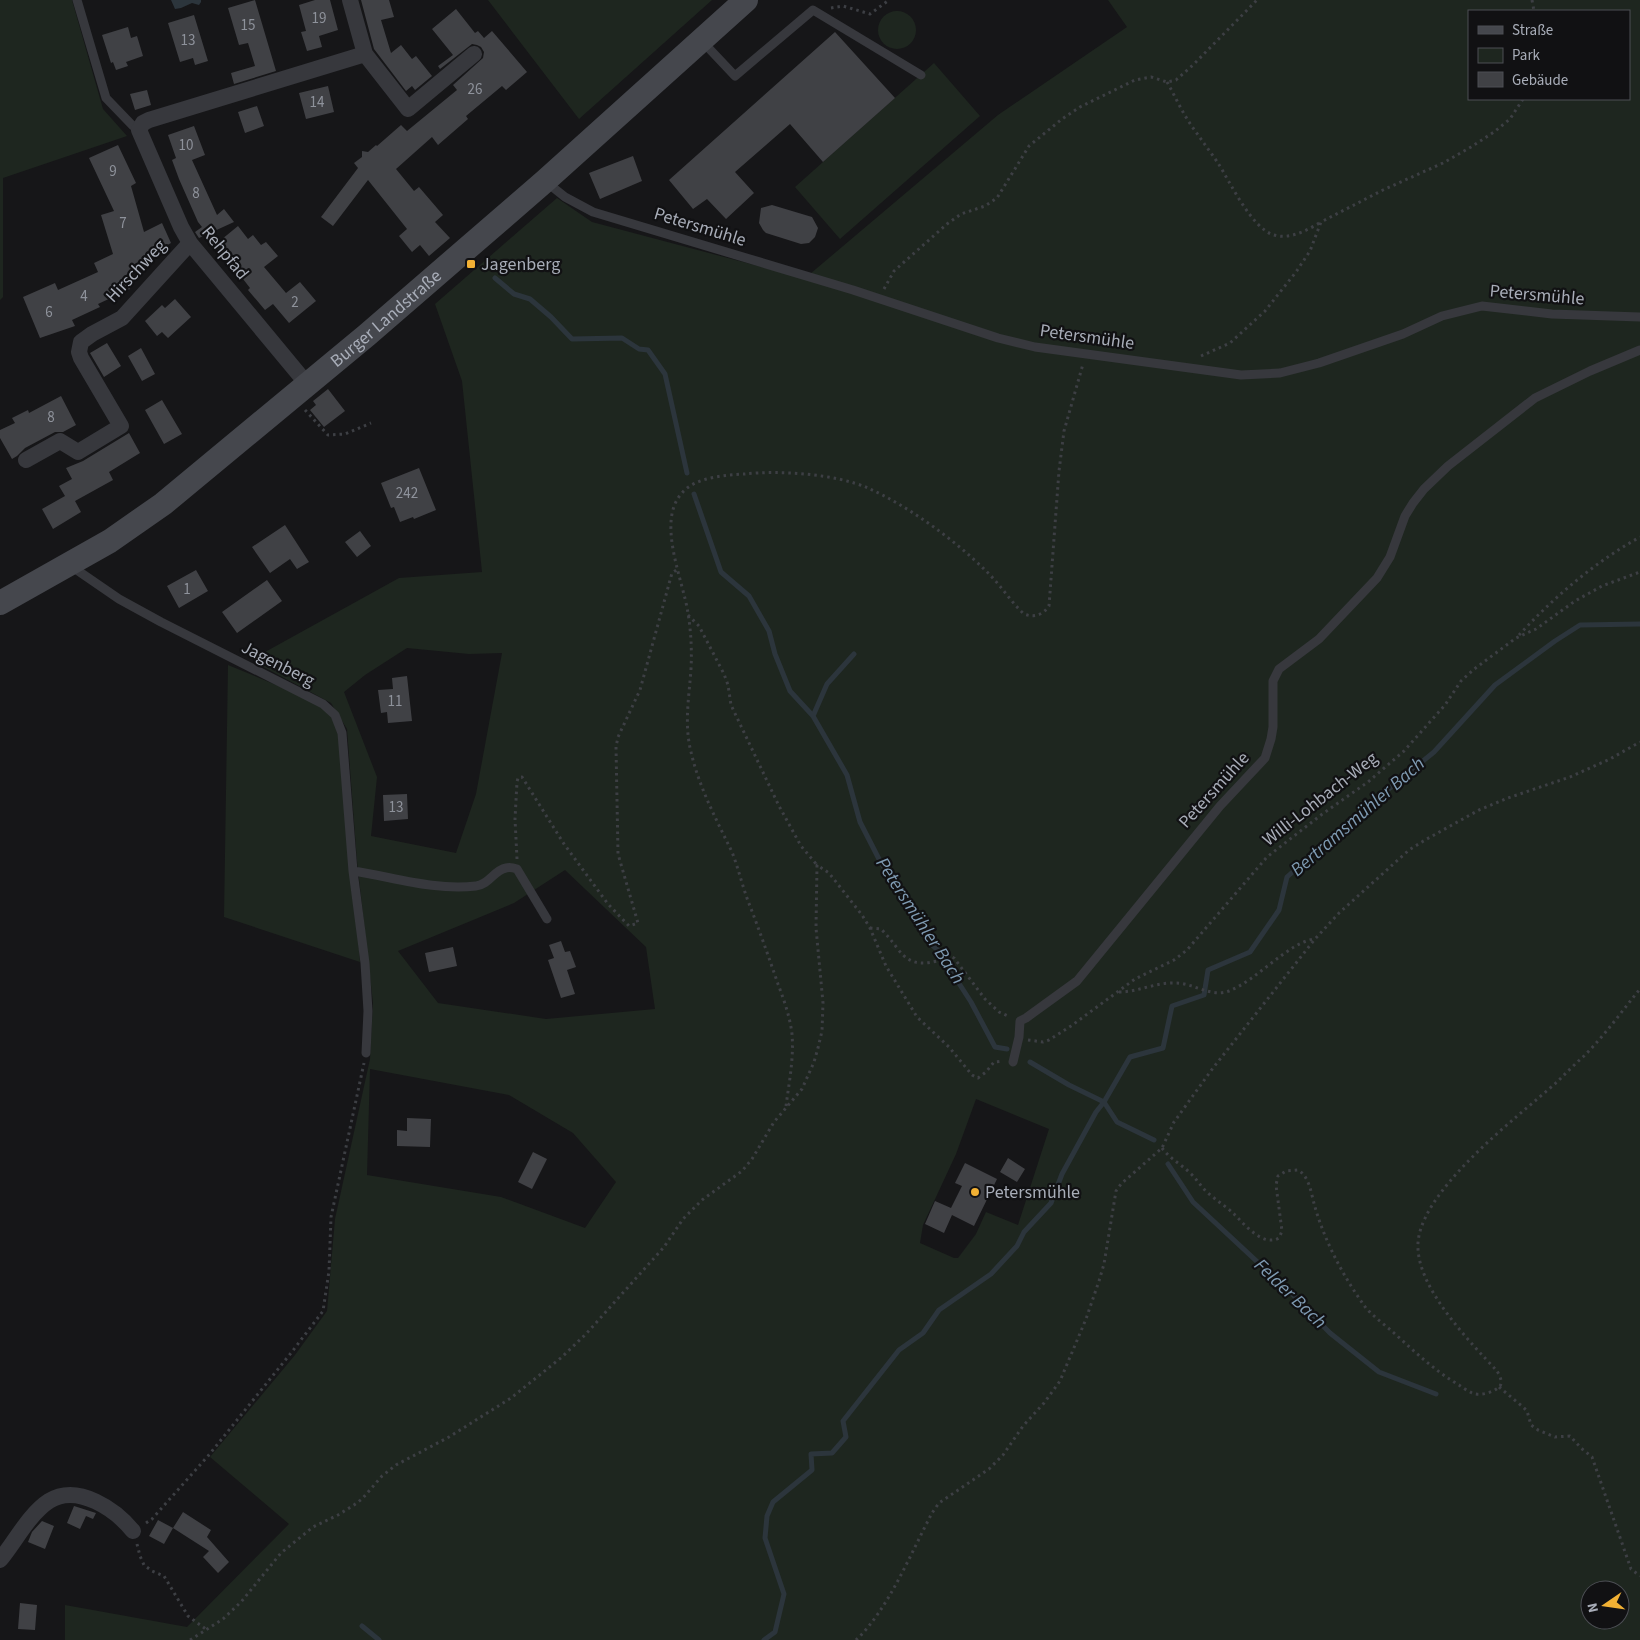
<svg xmlns="http://www.w3.org/2000/svg" width="1640" height="1640" font-family="'Source Sans 3',sans-serif">
<rect width="100%" height="100%" fill="#161618"/>
<path fill="#1e261f" fill-rule="evenodd" d="M0,0h72l31,109 24,27 -124,42v119l-3,3z
M488,0h224l-133,119z
M1108,0h532v1640h-1575v-35l122,22 102,-103 -79,-67 85,-102 32,-44 8,-92 35,-160 3,-56 -16,-142 -10,-132 -16,-26 -75,-40v-6l143,-79 83,-6 -20,-191 -27,-77 122,-106 35,24 215,57 3,-5 188,-159 129,-88zM1469,11h160v88h-160zM407,648l62,6 33,-1 -26,141 -20,59 -85,-17 6,-59 -33,-85 21,-17zM565,870l81,77 9,62 -109,10 -108,-16 -40,-52 116,-48zM370,1069l139,26 64,38 43,49 -31,46 -84,-31 -134,-22zM976,1099l73,30 -31,96 -32,-13 -10,22 -18,24h-4l-34,-15 3,-18 33,-71zM1590,1590h30v30h-30z
M878 30a19 19 0 1 1 38 0a19 19 0 1 1-38 0Z
M934,63l46,53 -140,123 -45,-52z
M228,665l94,39 20,29 18,229 -136,-45z"/>
<path fill="#2c353c" d="M171,0h30v2l-2,3 -7,-2 -11,5 -6,1z"/>
<g fill="none" stroke-linecap="round" stroke-linejoin="round">
<path stroke="#2c353c" stroke-width="5" d="M495,278l19,16 16,5 21,18 21,22 50,-1 17,11 9,1 17,24 22,99
M694,494l27,78 28,24 20,35 6,23 15,37 23,25 34,59 13,47 21,41 33,49 17,32 16,14 6,16 18,28 24,45 12,2
M813,716l14,-32 27,-30
M1030,1062l39,23 35,17 13,20 37,18
M1168,1164l25,38 100,93 37,38 49,39 57,22
M362,1626l17,14
M764,1640l11,-8 9,-38 -19,-56 2,-22 6,-14 39,-32 -1,-16 21,-1 14,-16 -3,-16 56,-71 24,-17 16,-23 52,-36 26,-28 7,-14 27,-29 11,-29 34,-62 8,-10 26,-45 33,-9 9,-42 32,-11 4,-25 42,-18 29,-42 8,-33 65,-58 82,-67 61,-67 60,-44 25,-16 60,-1"/>
</g>
<path fill="#404145" d="M255,0l21,71 -42,13 -3,-11 24,-7 -7,-23 -9,2 -11,-37z
M315,0h15l8,30 -19,6 3,11 -15,4 -6,-19 5,-1 -7,-26z
M361,0h28l5,17 -13,3 10,33 10,-8 11,14 4,-3 16,20 -17,14 -3,-4 -6,5 -32,-42z
M456,9l19,24 3,-2 6,7 8,-7 35,41 -21,18 -4,-4 -36,30 2,3 -30,26 -6,-8 -36,32 18,22 5,-4 24,28 -8,7 15,16 -21,18 -9,-11 -8,7 -13,-16 8,-7 -39,-49 -35,46 -12,-9 37,-49 -4,-5 8,-6v-6l6,1 8,-7 1,1 24,-21 6,6 50,-41 -4,-5 30,-27 1,-6 -3,-5 -4,-2 -5,-1 -32,25 -2,-3 15,-11 -21,-26z
M194,15l14,46 -13,4 -2,-7 -13,4 -12,-39z
M128,27l3,11 6,-2 6,20 -17,6 2,4 -12,4 -3,-8 -2,1 -9,-28z
M835,32l60,66 -72,64 -33,-38 -55,48 19,21 -28,26 -19,-20 -14,10 -24,-29z
M328,86l6,26 -28,7 -7,-26z
M147,90l4,15 -16,5 -5,-16z
M257,106l7,20 -19,7 -7,-21z
M194,126l11,29 -13,5 25,55 7,-6 10,13 -35,16 -4,-6 7,-5 -4,-5 -19,-43 -7,-19 4,-2 -8,-23z
M118,145l18,38 -5,3 13,46 18,-9 9,20 -11,6 2,5 -27,13 1,3 -12,6 6,13 -32,15 2,3 -28,13 3,6 -35,12 -17,-41 32,-14 3,7 40,-18 -4,-9 19,-9 -12,-39 13,-4 -25,-53z
M633,156l9,25 -42,18 -11,-26z
M772,205l40,12 6,11 -3,9 -6,6 -8,1 -35,-11 -3,-3 -4,-7 2,-15z
M238,226l10,13 5,-4 8,10 5,-3 12,14 -14,11 22,26 14,-11 16,19 -27,22 -16,-19 -8,6 -17,-20 2,-2 -34,-44z
M175,299l16,18 -23,21 -6,-6 -5,4 -12,-15 17,-16 3,3z
M107,343l14,23 -17,11 -14,-24z
M141,348l14,26 -13,7 -14,-25z
M328,389l17,22 -21,16 -14,-17 6,-5 -3,-4z
M61,396l15,29 -13,7h-8l-30,16 -8,8 -5,3 -12,-21v-8l15,-7 -3,-5 16,-8 1,3z
M162,400l20,34 -18,10 -19,-34z
M129,433l11,20 -31,19 4,8 -38,21 6,11 -28,17 -11,-20 23,-13 -6,-10 13,-7 -6,-11 17,-7z
M419,468l17,42 -22,9 -1,-2 -13,5 -6,-15 -3,1 -10,-25z
M285,525l24,37 -12,7 -7,-10 -20,14 -18,-26z
M360,531l11,15 -14,11 -12,-15z
M196,570l12,21 -29,17 -12,-22z
M267,580l15,21 -45,32 -15,-21z
M407,676l5,45 -24,2 -1,-11 -6,1 -3,-23 15,-1 -1,-11z
M407,794l1,25 -24,2 -1,-26z
M561,941l4,11 5,-1 6,16 -9,3 8,24 -14,4 -13,-38 6,-2 -5,-13z
M453,947l4,19 -28,6 -4,-19z
M407,1118l24,1 -1,28 -33,-1v-16l10,1z
M533,1152l14,7 -15,30 -14,-7z
M1008,1158l17,11 -8,13 -17,-10z
M965,1163l32,16 -23,47 -22,-11 -8,18 -19,-9 10,-23 16,7 11,-22 -7,-3z
M74,1506l22,7 -3,6 -7,-3 -6,13 -13,-6z
M183,1512l28,18 -4,7 22,25 -11,11 -15,-16 6,-6 -36,-23z
M158,1520l15,8 -9,16 -15,-8z
M42,1521l12,5 -9,23 -17,-7 4,-10z
M20,1603l17,2 -2,25 -17,-1z"/>
<g fill="none" stroke-linecap="round" stroke-linejoin="round">
<path stroke="#3d3f44" stroke-width="3" stroke-dasharray="2.5 4" stroke-linecap="butt" d="M1532,0l2,11
M831,8l12,-2 27,8 19,-14
M1167,82c8,14 15,30 24,43 9,13 18,25 27,38 12,19 34,66 56,72 15,5 34,-5 47,-13
M884,289l10,-18 53,-47 14,-10 24,-8 12,-8 32,-52 33,-27 18,-12 55,-27 16,-3 16,5 9,-2 17,-15 64,-65
M1201,356l29,-13 35,-32 31,-39 14,-21 11,-29 62,-32 60,-27 28,-16 23,-15 16,-13 13,-20
M305,410l23,25 17,-1 26,-11
M688,615l11,11 25,48 4,11 3,20 48,101 22,40 16,19
M1519,635c35,-38 76,-73 121,-98
M517,859l-2,-40 2,-37 1,-4 4,-1 42,67 44,60 21,22 9,-3 -20,-69 -2,-107 2,-10 22,-47 32,-117 6,-4
M870,928l11,1c6,6 11,12 16,19 16,22 32,15 55,9l2,1 31,41 14,13 11,5
M1119,992c19,0 37,-10 57,-9 17,0 36,15 53,8 28,-11 59,-48 85,-52
M1028,1040l15,2 6,-2 22,-14 64,-47 39,-19 13,-10 80,-93 54,-42 47,-33 36,-31 41,-46 16,-24 12,-11 43,-32 20,-9 39,-28 27,-15 38,-14
M786,1106c3,-23 8,-48 6,-72 -2,-17 -8,-34 -14,-50 -9,-26 -18,-52 -28,-78 -7,-17 -11,-36 -18,-54 -16,-33 -33,-65 -41,-100 -7,-28 -2,-54 0,-83 1,-19 0,-37 -3,-56 -5,-33 -32,-92 -6,-120 13,-16 44,-18 63,-19 34,-4 91,0 123,14 40,18 87,52 118,83 14,13 24,30 38,43 10,4 19,1 25,-8l10,-135 5,-40 19,-67
M1162,1148c8,11 19,16 28,25 7,6 11,14 18,20 9,8 19,14 27,22 10,10 28,32 44,23l3,-7 -6,-46 2,-9 8,-5 12,-1c12,7 13,24 17,37 10,35 29,71 51,101 8,9 19,17 28,25 21,19 41,38 65,52 4,3 9,6 13,8 8,3 19,0 26,-5 6,-4 2,-12 -1,-17 -27,-29 -77,-80 -79,-122 -4,-55 100,-132 139,-167 9,-9 18,-18 27,-26 21,-21 38,-45 56,-67
M1499,1387l24,20 4,4 4,14 7,5 17,7 15,-1 11,12 11,9 39,112 9,7
M146,1523l6,-4 56,-63 83,-103 32,-42 6,-40 2,-54 33,-154
M137,1544l3,12 4,9 8,6 12,5 24,40 19,14
M190,1640l33,-21 18,-17 40,-49 32,-26 25,-12 16,-10 8,-6 20,-23 14,-11 53,-28 62,-39 51,-41 24,-23 78,-87 19,-28 19,-19 40,-29 10,-12 22,-37 28,-33 12,-27 4,-14 4,-17 1,-28 -7,-75 1,-63 12,8 33,42 8,13 16,38 31,51 32,30 23,28 6,3 8,-6 8,-10 9,-1
M856,1640c32,-30 55,-87 76,-127l7,-10 50,-34 14,-14 20,-29 21,-23 16,-22 26,-62 13,-38 5,-17 12,-73 5,-7 41,-36 12,-26 39,-54 102,-129 24,-26 70,-63 16,-10 54,-30 29,-12 62,-21 40,-18 30,-17"/>
<path stroke="#37383d" stroke-width="9" d="M77,0l29,98 26,27 7,5
M702,41l33,35 78,-66 108,65
M545,181l20,16 28,15 260,78 145,48 37,9 206,28 39,-2 39,-10 84,-29 39,-18 40,-10 70,8 88,3
M71,566l48,33 42,23 162,82 12,11 7,18 11,138 12,92 3,48 -2,42
M353,871c40,6 82,20 123,15 13,-1 18,-16 30,-18 3,-1 8,0 11,1l30,50
M1013,1062l6,-25 1,-16 6,-3 51,-37 143,-175 45,-48 6,-19 2,-12v-46l6,-12 40,-30 58,-61 13,-21 15,-41 8,-13 11,-14 24,-23 87,-68 55,-27 50,-21"/>
<path stroke="#37383d" stroke-width="16" d="M365,54l43,55 66,-55
M307,384l-117,-141 -9,-16 -42,-97 4,-7 6,-3 216,-66 -15,-54
M26,460l34,-19 18,11 43,-26 -40,-68 -2,-6 2,-10 11,-8 30,-16 68,-75
M0,1560c15,-18 29,-46 49,-59 29,-18 67,9 84,30"/>
<path stroke="#45474d" stroke-width="24" id="s1" d="M0,603l110,-62 53,-37 204,-169 178,-154 201,-181"/>
</g>
<g fill="#f2b134" stroke="#111113" stroke-width="2">
<rect x="466" y="259" width="10" height="10" rx="2.5"/>
<circle cx="975" cy="1192" r="5"/>
</g>
<g text-anchor="middle" dominant-baseline="central" stroke-width="4.5" stroke-linejoin="round" paint-order="stroke">
<g font-size="15" fill="#8e929b">
<text x="319" y="18">19</text>
<text x="248" y="25">15</text>
<text x="188" y="40">13</text>
<text x="475" y="89">26</text>
<text x="317" y="102">14</text>
<text x="186" y="145">10</text>
<text x="113" y="171">9</text>
<text x="196" y="193">8</text>
<text x="123" y="223">7</text>
<text x="84" y="296">4</text>
<text x="295" y="302">2</text>
<text x="49" y="312">6</text>
<text x="51" y="417">8</text>
<text x="407" y="493">242</text>
<text x="187" y="589">1</text>
<text x="395" y="701">11</text>
<text x="396" y="807">13</text>
</g>
<g font-size="18" fill="#a8adb8" stroke="#111113">
<text transform="translate(700 227) rotate(17)">Petersmühle</text>
<text transform="translate(225 253) rotate(51)">Rehpfad</text>
<text transform="translate(136 271) rotate(-47)">Hirschweg</text>
<text transform="translate(1537 295) rotate(5)">Petersmühle</text>
<text stroke="none"><textPath href="#s1" startOffset="481">Burger Landstraße</textPath></text>
<text transform="translate(1087 337) rotate(8)">Petersmühle</text>
<text transform="translate(278 664) rotate(27)">Jagenberg</text>
<text transform="translate(1214 790) rotate(-48)">Petersmühle</text>
<text transform="translate(1320 799) rotate(-38)">Willi-Lohbach-Weg</text>
</g>
<g font-size="18" fill="#a8adb8" stroke="#111113" text-anchor="start">
<text x="481" y="264">Jagenberg</text>
<text x="985" y="1192">Petersmühle</text>
</g>
<g font-size="19" font-style="italic" fill="#7f9bb3" stroke="#111113">
<text transform="translate(1358 817) rotate(-41)">Bertramsmühler Bach</text>
<text transform="translate(920 921) rotate(57)">Petersmühler Bach</text>
<text transform="translate(1290 1294) rotate(44)">Felder Bach</text>
</g>
</g>
<rect x="1468" y="10" width="162" height="90" fill="#111113" stroke="#4d4f55"/>
<rect x="1478" y="26" width="25" height="8" fill="#45474d" stroke="#4d4f55"/>
<text x="1512" y="35" font-size="15" fill="#a8adb8">Straße</text>
<rect x="1478" y="48" width="25" height="15" fill="#1e261f" stroke="#4d4f55"/>
<text x="1512" y="60" font-size="15" fill="#a8adb8">Park</text>
<rect x="1478" y="72" width="25" height="15" fill="#404145" stroke="#4d4f55"/>
<text x="1512" y="85" font-size="15" fill="#a8adb8">Gebäude</text>
<g transform="translate(1605 1605) rotate(257)"><circle r="24" fill="#111113" stroke="#4d4f55"/>
<path d="M0-4L9 19L0 12L-9 19Z" fill="#f2b134"/>
<text y="-8" font-size="14" font-weight="bold" text-anchor="middle" fill="#a8adb8">N</text>
</g>
</svg>
